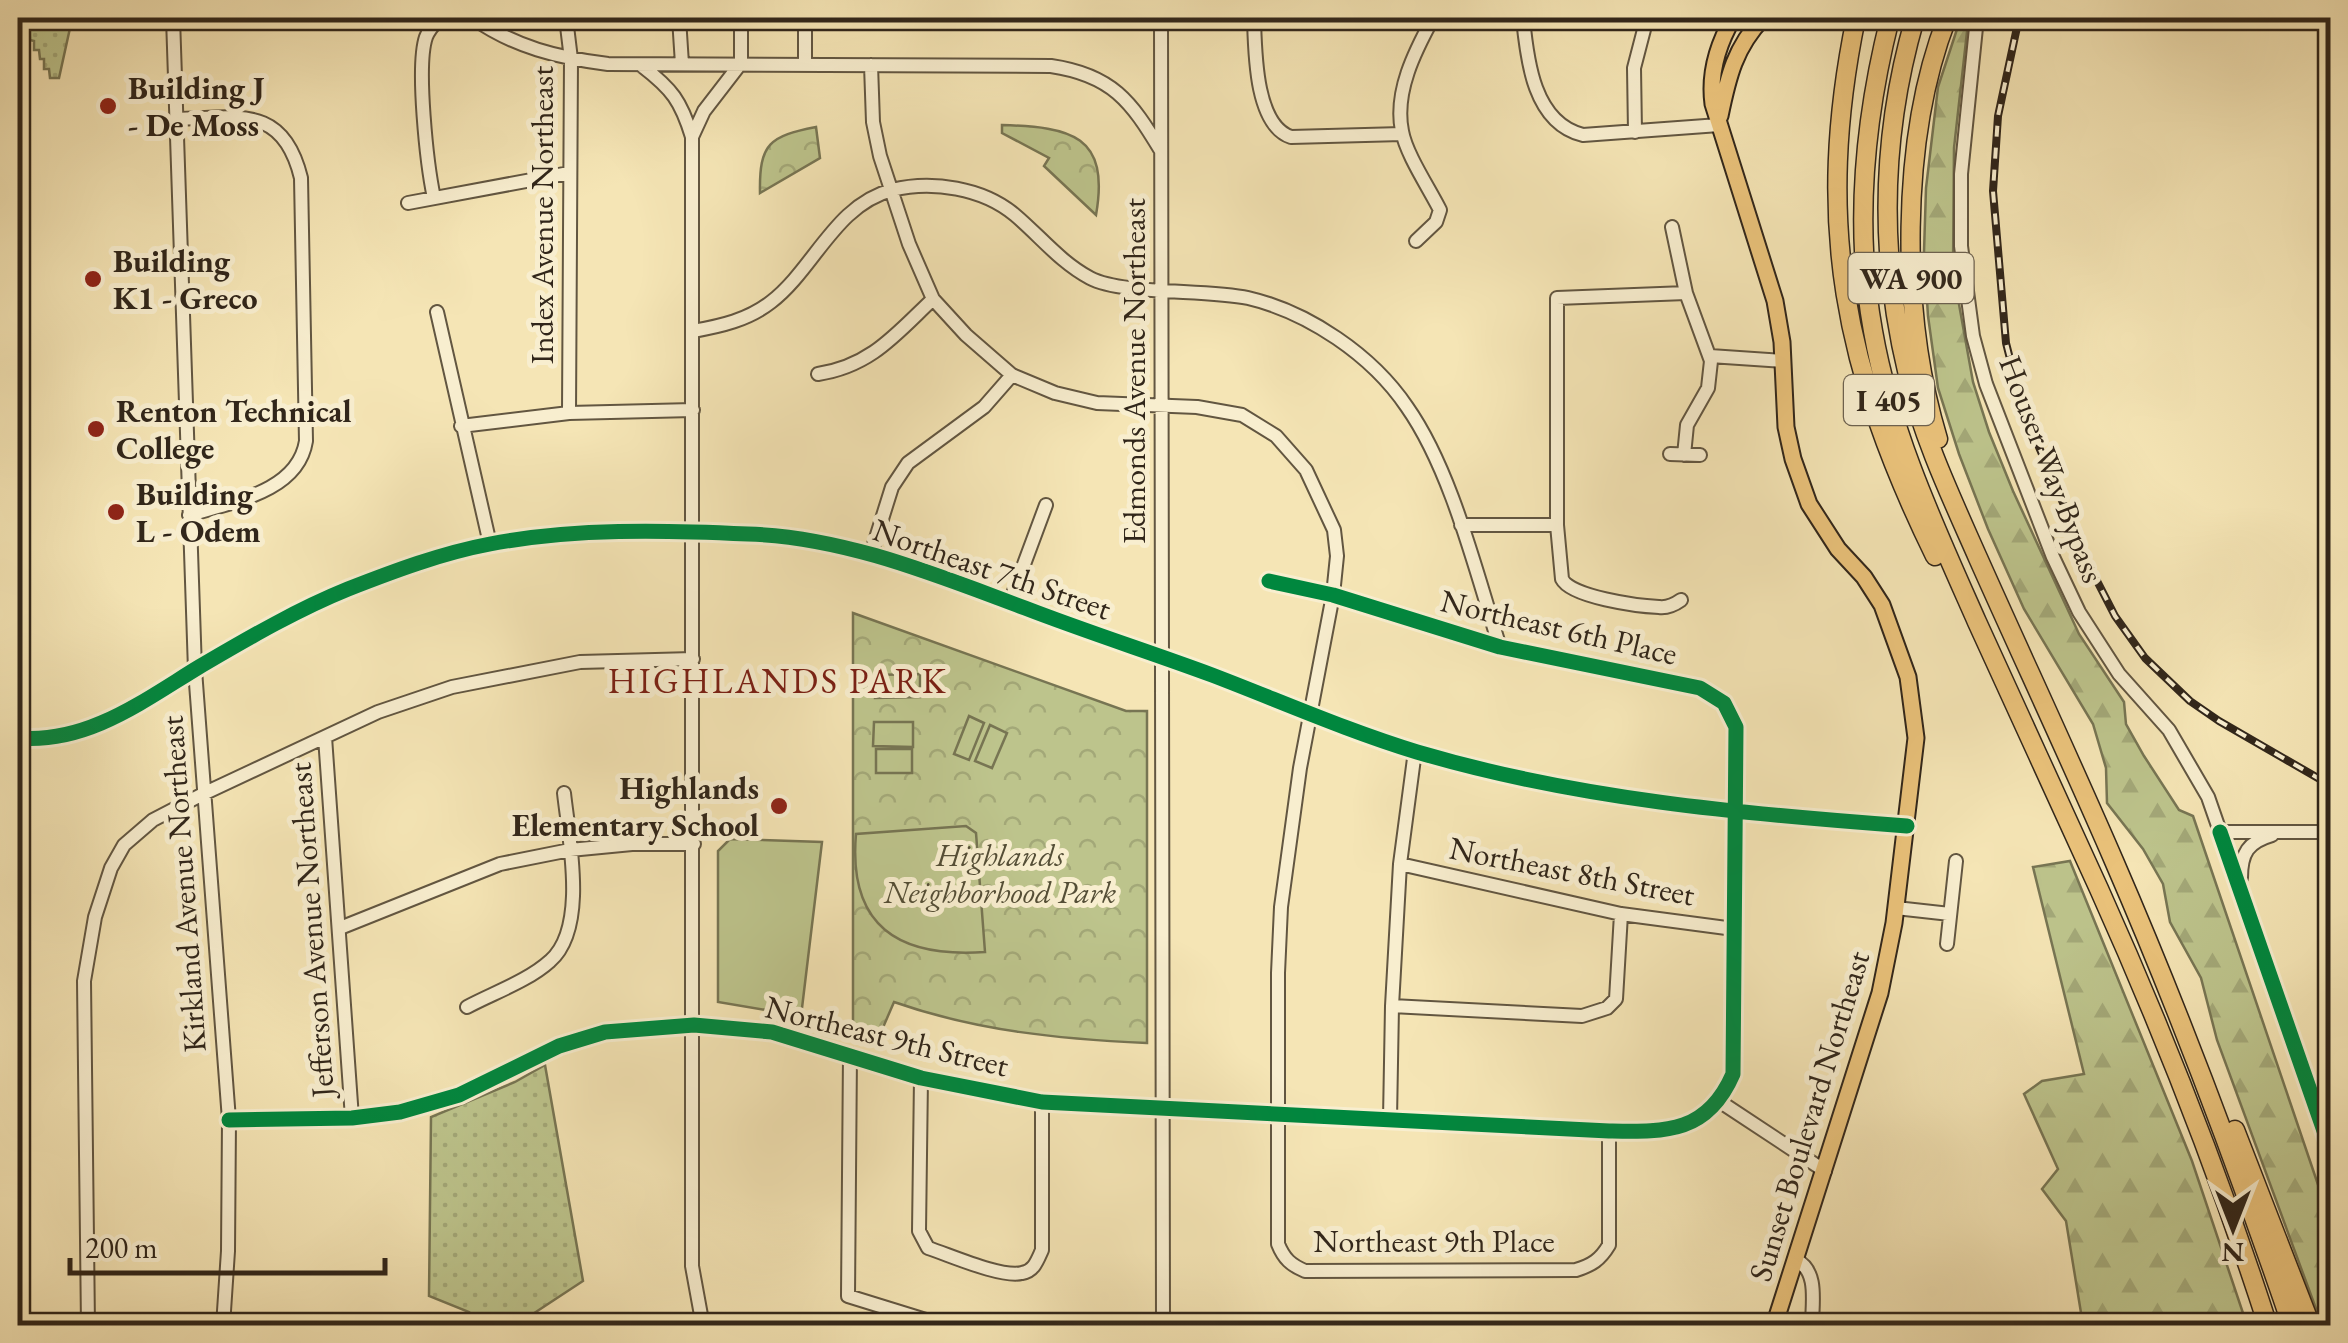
<svg xmlns="http://www.w3.org/2000/svg" width="2348" height="1343" font-family="'EB Garamond',serif">
<defs>
<pattern id="grass-dots" width="8" height="8" patternUnits="userSpaceOnUse" patternTransform="scale(2.5)"><rect width="8" height="8" fill="#bdc48c"/><path d="M2 2h.1M6 6h.1" fill="none" stroke="#a3a878" stroke-width="1.8" stroke-linecap="round"/></pattern>
<pattern id="forest-firs" width="22" height="20" patternUnits="userSpaceOnUse" patternTransform="scale(2.5)"><rect width="22" height="20" fill="#bdc48c"/><path d="M5 1l3.5 6h-7zM16 11l3.5 6h-7z" fill="#a3a878"/></pattern>
<pattern id="park-crowns" width="20" height="18" patternUnits="userSpaceOnUse" patternTransform="scale(2.5)"><rect width="20" height="18" fill="#bdc48c"/><path d="M2 6a3 3 0 1 1 6 0M12 15a3 3 0 1 1 6 0" fill="none" stroke="#a3a878"/></pattern>
</defs>
<rect width="100%" height="100%" fill="#f5e5b5"/>
<filter id="stains"><feTurbulence type="fractalNoise" baseFrequency=".002" numOctaves="4"/><feColorMatrix values="0 0 0 0 .2 0 0 0 0 .09 0 0 0 0 .02 0 0 0 .5 -.17"/></filter>
<radialGradient id="worn" r=".72"><stop offset=".6" stop-color="#630" stop-opacity="0"/><stop offset="1" stop-color="#630" stop-opacity=".3"/></radialGradient>
<path fill="url(#grass-dots)" stroke="#777553" stroke-width="2.5" d="M72,19l-13,59h-9l-1,-9h-5v-10h-4l-1,-9h-5v-9l-4,-1 -1,-19z
M545,1065l38,216 -67,44h-33l-14,-13 -40,-16 2,-179 84,-35z"/>
<path fill="url(#forest-firs)" stroke="#777553" stroke-width="2.5" d="M1959,23h9l-14,125 -1,123 20,111 16,50 24,59 66,143 45,68 2,22 18,32 35,54 14,6 137,404v105h-8l-105,-285 -16,-62 -31,-56 -7,-38 -20,-35 -36,-46 -1,-35 -13,-44 -69,-115 -36,-80 -29,-75 -21,-66 -10,-72 -4,-64 2,-64 12,-101z
M2070,861l122,300 55,164h-164l-17,-104 -24,-32 16,-20 -34,-75 18,-13 42,-7 -51,-207z"/>
<path fill="url(#park-crowns)" stroke="#777553" stroke-width="2.5" d="M1002,125c69,2 108,10 94,90l-52,-49 5,-8 -47,-25z
M816,127l4,31 -60,35c-1,-50 10,-57 56,-66z
M853,613l273,98h21v332c-88,-4 -170,-12 -253,-41l-19,44 -22,-9z"/>
<path fill="#bdc48c" stroke="#777553" stroke-width="2.5" d="M920,674v23l-45,1v-23z
M969,716l15,7 -15,37 -15,-6z
M874,722h39v25l-40,-1z
M990,725l17,8 -15,35 -17,-7z
M876,749h36v24h-36z
M966,826l10,7 9,119c-87,6 -137,-26 -129,-118z
M730,839l92,3 -20,166 -18,5 -66,-11v-151z"/>
<g fill="none" stroke-linecap="round" stroke-linejoin="round">
<defs>
<path id="minor" d="M173,18l22,652 34,450 -1,131 -5,75
M473,18c41,29 86,40 135,46l443,2c61,9 80,35 110,85
M566,18l5,41 -2,354
M679,18l3,46
M1161,18l2,1308
M1254,18c1,33 1,107 37,119l111,-3
M1523,18c4,43 11,105 60,117l136,-10
M1977,18l-16,156v72l12,90 13,48 67,173 26,55 40,62 50,56 39,67 122,351
M805,63v-45
M871,65l2,57 7,34 29,88 24,55 33,36 46,40 43,18 42,10 100,4 45,8 34,21 30,34 28,60 3,26 -4,39 -33,173 -19,139 -3,66v271c6,15 13,21 27,27l271,-1c16,-5 24,-10 33,-25v-114
M642,66c30,23 39,35 50,71
M177,119c61,-1 106,-15 124,59l5,263c-8,51 -74,61 -117,74
M1635,132l-1,-64 13,-50
M434,198c-7,-33 -18,-132 -8,-161 3,-8 8,-13 14,-19
M408,203l161,-30
M1672,227l14,66 25,68 -3,27 -21,37 -3,30
M1416,241l20,-19 4,-12c-11,-22 -34,-56 -38,-79 -8,-39 13,-80 31,-113
M437,312l53,232
M693,331c28,-5 55,-11 78,-29 43,-33 64,-97 121,-112 40,-10 91,-2 123,25 25,21 45,47 75,63 32,17 116,11 158,20 60,14 124,57 159,109 45,64 69,166 93,240
M1710,356l73,5
M818,374c53,-8 78,-40 115,-75
M461,426l108,-13 124,-3
M1670,454l30,1
M1461,525h96
M871,554l21,-67 16,-24 76,-56 28,-32
M1681,600c-7,5 -14,8 -22,7 -22,-1 -88,-10 -97,-28l-5,-54v-227l129,-5
M1010,602l36,-97
M325,737l27,381
M18,738c69,6 125,-37 181,-71 48,-28 97,-57 149,-78 46,-18 94,-36 142,-45 83,-16 174,-14 258,-10 97,3 188,41 277,74 62,24 125,44 187,67 68,26 136,56 205,77 159,47 326,62 490,74
M2220,832h110
M1400,864l221,50 113,15
M2241,878c0,-25 7,-36 31,-43
M1896,908l54,6
M340,928l160,-64 70,-14 62,-6h62
M1947,944l9,-83
M1392,1006l190,10 25,-8 9,-9 5,-85
M467,1007c26,-14 61,-26 83,-46 38,-33 19,-122 14,-168
M850,1054l-2,242 97,30
M921,1078l-2,153 9,17c22,7 73,30 94,25 12,-2 15,-12 20,-23v-148
M1719,1101l106,70
M1390,1119l2,-113 8,-142 15,-113
M229,1120l123,-2 48,-6 59,-17 100,-49 46,-14 89,-7 78,7 149,46 121,24 567,29c56,1 98,3 124,-57l3,-347 -12,-24 -24,-15 -200,-41 -167,-52 -64,-14
M1796,1260c23,11 16,43 16,66
M88,1326l-4,-345 11,-64 16,-49 13,-23 29,-25 50,-26 175,-82 74,-25 128,-25 113,-3
M703,1326l-11,-60v-1129l12,-26 37,-48v-45"/>
<path id="major" d="M1733,18c-15,26 -24,56 -20,86l62,197 7,41 4,85 7,32 16,45 29,45 26,28 18,28 26,72 8,61 -22,185 -14,70 -106,333
M1720,116c8,-39 15,-69 43,-98"/>
<path id="highway" d="M1856,18c-42,204 -12,352 79,538
M1890,18c-26,103 -36,208 -17,313 18,103 62,196 104,291 41,89 81,178 122,267 64,142 121,288 169,437
M1915,18c-34,117 -36,238 -7,357 15,63 44,124 70,183 45,101 92,201 136,303 66,152 124,307 178,465
M1938,439c-38,-125 -38,-300 9,-421
M2235,1130l76,196"/>
</defs>
<use href="#minor" stroke="#625641" stroke-width="16"/>
<use href="#major" stroke="#31261a" stroke-width="19"/>
<use href="#highway" stroke="#31261a" stroke-width="21"/>
<use href="#minor" stroke="#f8eecf" stroke-width="12"/>
<use href="#major" stroke="#eac27a" stroke-width="15"/>
<use href="#highway" stroke="#eac27a" stroke-width="18"/>
<defs>
<path id="rail" d="M2019,18l-21,98 -5,75 13,152 17,67 71,165 21,41 30,42 45,43 29,20 111,64"/>
</defs>
<use href="#rail" stroke="#31261a" stroke-width="8"/>
<use href="#rail" stroke="#f8eecf" stroke-width="4" stroke-dasharray="11" stroke-linecap="butt"/>
<defs>
<path id="cycleway" d="M18,738c69,6 125,-37 181,-71 48,-28 97,-57 149,-78 46,-18 94,-36 142,-45 83,-16 174,-14 258,-10 97,3 188,41 277,74 62,24 125,44 187,67 68,26 136,56 205,77 159,47 326,62 490,74
M2220,832l110,316
M229,1120l123,-2 48,-6 59,-17 100,-49 46,-14 89,-7 78,7 149,46 121,24 567,29c56,1 98,3 124,-57l3,-347 -12,-24 -24,-15 -200,-41 -167,-52 -64,-14"/>
</defs>
<use href="#cycleway" stroke="#f8eecf" stroke-width="21"/>
<use href="#cycleway" stroke="#00873e" stroke-width="15"/>
</g>
<g fill="#8f2418" stroke="#f8eecf" stroke-width="4">
<circle cx="108" cy="106" r="10"/>
<circle cx="93" cy="279" r="10"/>
<circle cx="96" cy="429" r="10"/>
<circle cx="116" cy="512" r="10"/>
<circle cx="779" cy="806" r="10"/>
</g>
<g text-anchor="middle" dominant-baseline="central" stroke-width="10" stroke-linejoin="round" paint-order="stroke">
<g fill="#f8eecf" stroke="#6d6250" stroke-width="2.5">
<rect x="1848.5" y="253" width="125" height="50" rx="8"/>
<rect x="1844" y="375" width="90" height="50" rx="8"/>
</g>
<g font-size="30" font-weight="bold" fill="#31261a">
<text x="1911" y="278">WA 900</text>
<text x="1889" y="400">I 405</text>
</g>
<g font-size="32" font-weight="bold" fill="#31261a" stroke="#f8eecf" text-anchor="start">
<text x="128" y="88">Building J<tspan x="128" dy="37">- De Moss</tspan></text>
<text x="113" y="261">Building<tspan x="113" dy="37">K1 - Greco</tspan></text>
<text x="116" y="411">Renton Technical<tspan x="116" dy="37">College</tspan></text>
<text x="136" y="494">Building<tspan x="136" dy="37">L - Odem</tspan></text>
<text x="759" y="788" text-anchor="end">Highlands<tspan x="759" dy="37">Elementary School</tspan></text>
</g>
<g font-size="32" fill="#31261a" stroke="#f8eecf">
<text transform="translate(542 215) rotate(-90)">Index Avenue Northeast</text>
<text transform="translate(1134 371) rotate(-90)">Edmonds Avenue Northeast</text>
<text transform="translate(2052 469) rotate(69)">Houser Way Bypass</text>
<text transform="translate(992 569) rotate(19)">Northeast 7th Street</text>
<text transform="translate(1559 627) rotate(13)">Northeast 6th Place</text>
<text transform="translate(1572 871) rotate(11)">Northeast 8th Street</text>
<text transform="translate(183 884) rotate(-94)">Kirkland Avenue Northeast</text>
<text transform="translate(311 930) rotate(-94)">Jefferson Avenue Northeast</text>
<text transform="translate(887 1036) rotate(14)">Northeast 9th Street</text>
<text transform="translate(1809 1116) rotate(-73)">Sunset Boulevard Northeast</text>
<text x="1434" y="1241">Northeast 9th Place</text>
</g>
<g font-size="32" font-style="italic" fill="#544e36" stroke="#f8eecf">
<text x="1000" y="855">Highlands<tspan x="1000" dy="37">Neighborhood Park</tspan></text>
</g>
<g font-size="35" letter-spacing="2.5" fill="#7a1f14" stroke="#f8eecf">
<text x="778" y="680">HIGHLANDS PARK</text>
</g>
</g>
<rect width="2348" height="1343" fill="none" stroke="#f5e5b5" stroke-width="60"/>
<rect x="20" y="20" width="2308" height="1303" fill="none" stroke="#31261a" stroke-width="5"/>
<rect x="30" y="30" width="2288" height="1283" fill="none" stroke="#31261a" stroke-width="2.5"/>
<g transform="translate(2233 1228) rotate(180)" stroke="#f8eecf" stroke-width="8" paint-order="stroke">
<path d="M0-8L18 38L0 25L-18 38Z" fill="#31261a"/>
<text y="-15" font-size="28" font-weight="bold" text-anchor="middle" fill="#31261a">N</text>
</g>
<path d="M70 1258v15h315v-15" fill="none" stroke="#31261a" stroke-width="5"/>
<text x="85" y="1258" font-size="30" fill="#31261a" stroke="#f8eecf" stroke-width="8" paint-order="stroke">200 m</text>
<rect width="100%" height="100%" filter="url(#stains)"/>
<rect width="100%" height="100%" fill="url(#worn)"/>
</svg>
